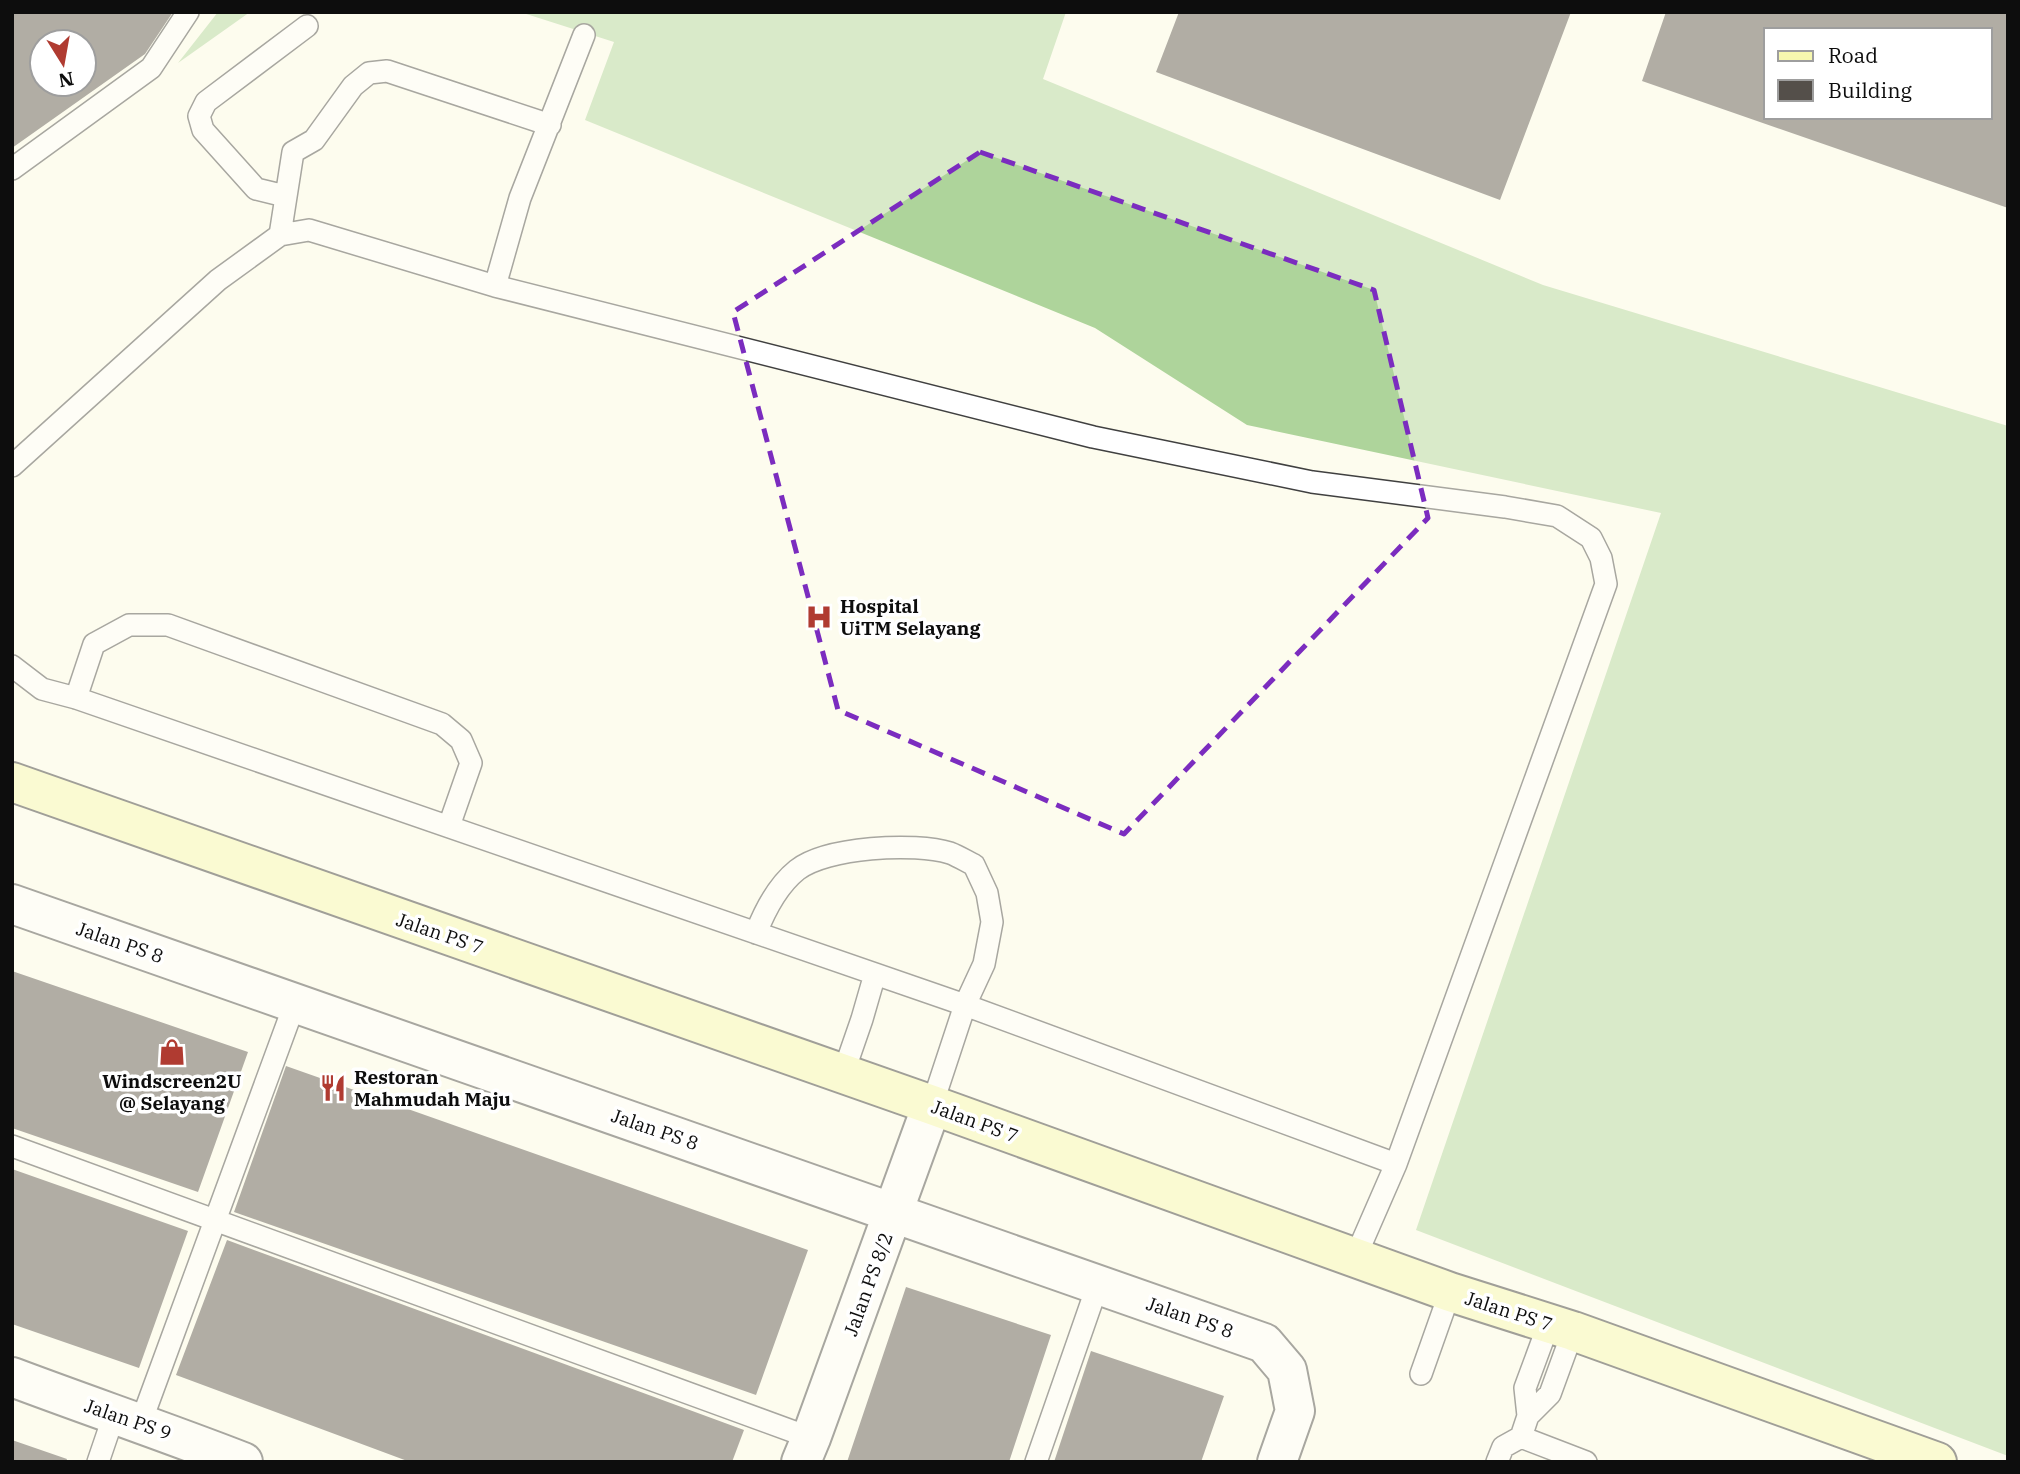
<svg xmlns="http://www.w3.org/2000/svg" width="2020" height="1474" font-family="'IBM Plex Serif',serif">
<rect width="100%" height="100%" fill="#fdfcee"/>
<path fill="#aed49b" d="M218,12h32l-72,51z
M520,12h546l-23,67 500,206 465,141v1030l-592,-226 245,-717 -414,-88 -152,-97 -510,-208 29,-78z"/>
<path fill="#544f4a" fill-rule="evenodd" d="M12,12h161l-28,42 -133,94zM42,42h42v42h-42z
M1179,12h392l-71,188 -344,-128z
M1666,12h342v196l-366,-127zM1766,30h224v87h-224z
M12,971l236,81 -50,140 -186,-64z
M286,1066l522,184 -52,145 -522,-183z
M12,1169l176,62 -49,137 -127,-44z
M227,1240l517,190 -12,32h-322l-234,-87z
M906,1287l145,48 -42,127h-162z
M1091,1351l133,45 -23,66h-147z
M12,1440l55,19 -1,3h-54z"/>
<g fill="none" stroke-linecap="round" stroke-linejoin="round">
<defs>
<path id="lane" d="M12,169l139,-101 37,-56
M285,196l-29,-7 -53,-59 -4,-14 7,-14 101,-76
M280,235l13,-83 21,-12 39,-54 16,-13 18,-2 163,54
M495,286l25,-88 64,-163
M12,466l206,-186 62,-45 29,-5 186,56 598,151 219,45 193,25 52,9 34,22 10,20 5,26 -210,580 -431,-159 -889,-307 -34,-9 -30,-23
M76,698l18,-54 35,-19h39l274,99 19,16 10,23 -22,63
M756,933c9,-23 21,-47 41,-63 29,-23 118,-28 153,-17 8,3 16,8 24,12l13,28 5,29 -8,42 -19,41 -33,100
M843,1074l19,-55 13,-45
M12,1146l799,292
M1355,1258l41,-94
M1421,1374l29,-82
M1528,1416l22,-22 23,-63
M141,1422l154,-419
M1521,1437l65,25
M98,1462l16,-47
M1036,1462l62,-178
M1497,1462l6,-15 18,-10 7,-21 -3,-28 24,-65"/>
<path id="street" d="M12,904l1252,439 23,27 8,41 -18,51
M12,1377c77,29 154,55 231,85
M801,1462l10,-24 121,-333"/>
<path id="secondary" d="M12,782l920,323 518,187 123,39 364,131"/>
</defs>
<use href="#lane" stroke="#404040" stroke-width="24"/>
<use href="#street" stroke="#404040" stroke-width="42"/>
<use href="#secondary" stroke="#2f2f2f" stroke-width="42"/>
<use href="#lane" stroke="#fff" stroke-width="21"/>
<use href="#street" stroke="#fff" stroke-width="38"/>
<use href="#secondary" stroke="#f7f8af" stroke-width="38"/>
</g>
<path d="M0 0H2020V1474H0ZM980,152l394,138 54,228 -304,316 -286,-124 -105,-398z" fill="#fdfcee" fill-opacity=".55" fill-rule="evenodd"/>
<path fill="none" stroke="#7b2cbf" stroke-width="5" stroke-dasharray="14 9" stroke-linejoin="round" d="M980,152l394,138 54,228 -304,316 -286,-124 -105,-398z"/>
<defs>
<symbol id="hospital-bare" viewBox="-9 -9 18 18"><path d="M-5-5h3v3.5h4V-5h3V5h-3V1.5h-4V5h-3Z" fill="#b03b31" stroke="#fff" stroke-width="2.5" paint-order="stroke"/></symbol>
<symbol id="shop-bare" viewBox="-9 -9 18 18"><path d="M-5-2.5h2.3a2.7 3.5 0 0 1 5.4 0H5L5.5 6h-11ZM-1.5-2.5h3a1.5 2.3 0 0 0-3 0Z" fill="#b03b31" stroke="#fff" stroke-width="2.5" paint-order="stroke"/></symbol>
<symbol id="restaurant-bare" viewBox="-9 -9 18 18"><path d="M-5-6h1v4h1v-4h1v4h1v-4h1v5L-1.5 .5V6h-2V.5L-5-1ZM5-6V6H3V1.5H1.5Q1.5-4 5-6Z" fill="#b03b31" stroke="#fff" stroke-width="2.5" paint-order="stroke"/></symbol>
</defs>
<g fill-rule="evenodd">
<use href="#hospital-bare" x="800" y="598" width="38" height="38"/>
<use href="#shop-bare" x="153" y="1033" width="38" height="38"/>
<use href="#restaurant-bare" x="314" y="1069" width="38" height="38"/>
</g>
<g text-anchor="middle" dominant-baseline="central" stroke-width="7" stroke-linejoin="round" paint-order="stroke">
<g font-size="19" font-weight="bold" fill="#0d0d0d" stroke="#fff" text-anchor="start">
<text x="840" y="606">Hospital<tspan x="840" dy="22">UiTM Selayang</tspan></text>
<text x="354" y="1077">Restoran<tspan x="354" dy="22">Mahmudah Maju</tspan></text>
<text x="172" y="1081" text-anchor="middle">Windscreen2U<tspan x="172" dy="22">@ Selayang</tspan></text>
</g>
<g font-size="19" fill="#0d0d0d" stroke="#fff">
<text transform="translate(440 933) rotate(19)">Jalan PS 7</text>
<text transform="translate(120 942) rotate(19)">Jalan PS 8</text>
<text transform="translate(975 1121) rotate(20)">Jalan PS 7</text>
<text transform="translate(655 1129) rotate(19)">Jalan PS 8</text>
<text transform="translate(868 1284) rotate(-70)">Jalan PS 8/2</text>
<text transform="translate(1509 1311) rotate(18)">Jalan PS 7</text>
<text transform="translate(1190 1317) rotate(19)">Jalan PS 8</text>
<text transform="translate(128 1419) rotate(19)">Jalan PS 9</text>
</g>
</g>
<rect width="2020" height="1474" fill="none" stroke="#0d0d0d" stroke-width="28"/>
<rect x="1764" y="28" width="228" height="91" fill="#ffffff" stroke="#9e9e9e" stroke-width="2"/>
<rect x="1778" y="51" width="35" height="10" fill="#f7f8af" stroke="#9e9e9e" stroke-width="2"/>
<text x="1828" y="63" font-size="21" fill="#0d0d0d">Road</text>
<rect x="1778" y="80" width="35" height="21" fill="#544f4a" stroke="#9e9e9e" stroke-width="2"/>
<text x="1828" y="98" font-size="21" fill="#0d0d0d">Building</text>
<g transform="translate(63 63) rotate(169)"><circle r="33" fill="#ffffff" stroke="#9e9e9e" stroke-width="2"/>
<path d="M0-5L12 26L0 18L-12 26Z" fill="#b03b31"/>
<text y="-10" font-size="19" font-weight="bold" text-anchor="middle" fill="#0d0d0d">N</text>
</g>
</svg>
